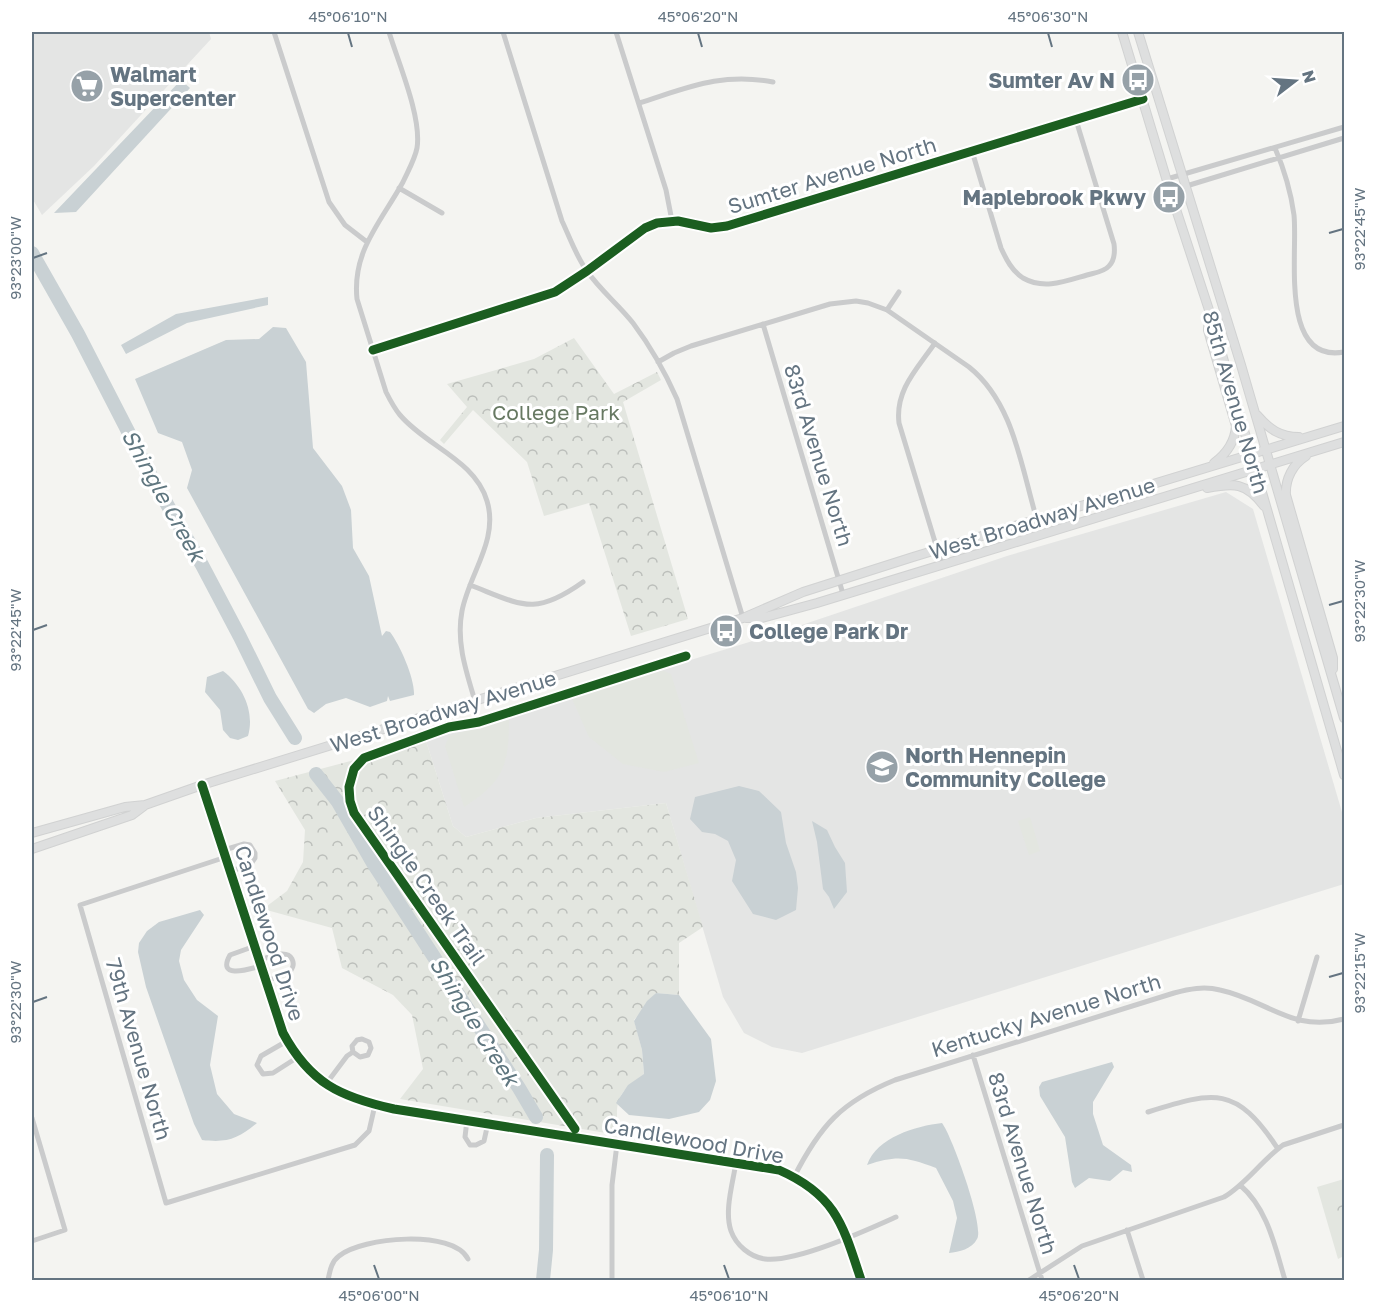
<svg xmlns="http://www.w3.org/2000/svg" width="1376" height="1312" font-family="'Golos Text',sans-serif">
<defs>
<pattern id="forest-crowns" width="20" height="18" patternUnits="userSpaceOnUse" patternTransform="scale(1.5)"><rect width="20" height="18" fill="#e3e6e0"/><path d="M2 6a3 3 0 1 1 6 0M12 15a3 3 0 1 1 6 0" fill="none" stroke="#bcbfbb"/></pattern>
</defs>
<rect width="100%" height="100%" fill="#f4f4f1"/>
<path fill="#e4e5e4" d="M32,32h177l2,7 -117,127 -52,49 -10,-17z
M1226,492l27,17 91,310v65l-542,169 -30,-6 -28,-14 -21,-36 -57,-194 -130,15 -70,19 -13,-11 -27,-85 343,-105 238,-80z"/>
<path fill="#e3e6e0" d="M662,670l9,4 28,89 -35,9 -41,-8 -34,-27 -17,-38z
M509,717c0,47 -4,64 -45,90l-19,-61 4,-10z
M1030,817l10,34 -11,4 -11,-34z
M1344,1179v77l-6,3 -21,-72z"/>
<path fill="url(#forest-crowns)" d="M574,338l40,56 43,-22 4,8 -38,22 65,217 -57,17 -42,-133 -45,13 -17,-54 -54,-52 -29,34 -4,-4 27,-33 -20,-23 87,-25z
M426,741l27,85 13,11 70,-19 130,-15 37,124 -24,16v52l-23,-2 -22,27 8,30 2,25c-30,19 -28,27 -26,60l-218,-36 23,-30 -11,-54 -19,-20 -51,-27 -10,-40 -69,-19 24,-18 16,-29 2,-32 -30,-49z
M1342,1197l2,19 -8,8 -6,-24z"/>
<path fill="#c9d1d4" d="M181,80l9,8 -114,124 -22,1z
M268,297v8l-81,18 -61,31 -5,-9 55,-31z
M273,327l13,1 20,34 7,86 29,38 9,24 2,38 16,28 13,60 4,-5 4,1c10,13 25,47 24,63l-24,6 -2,-5 -1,5 -17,6 -24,-9 -20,6 -12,9 -6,-4 -121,-221 5,-18 -10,-28 -24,-9 -23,-54 91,-39 33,-1z
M223,671c20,15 32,41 25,65l-10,4 -8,-2 -7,-8 -3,-20 -15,-18 2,-15z
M739,786l20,5 22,21 5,31 10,29 2,16 -2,22 -20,10 -23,-6 -21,-33 4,-21 -8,-19 -13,-7 -13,-2 -12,-13 5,-22z
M812,821l15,9 8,17 10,16 2,29 -13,17 -5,-12 -6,-8 -6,-47z
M200,910l4,5 -23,35 -2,11 5,19 13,20 21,16 -8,49 7,29 17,20 23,9c-19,16 -30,20 -55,17l-8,-16 -48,-137 -8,-35 1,-9 8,-12 12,-9z
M656,993l23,2 32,44 5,42 -6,19 -11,12 -30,7 -40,-4 -13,-12 12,-18 16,-11 -2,-24 -8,-29 13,-20z
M1112,1062l2,5 -21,35v12l10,31 28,20 1,7 -9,-2 -13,11 -21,-3 -14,10 -3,-6 -7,-45 -25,-41 -1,-9 3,-5z
M942,1123c10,13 43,104 35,116 -5,10 -18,13 -28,14l8,-35 -4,-17 -17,-33c-29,-11 -39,-13 -69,-3 10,-28 49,-39 75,-42z"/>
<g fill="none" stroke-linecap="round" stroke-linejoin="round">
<path stroke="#c9d1d4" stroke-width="14" d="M32,253l46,81 75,146 49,85 38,72 30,61 25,40
M316,774l22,28 35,61 146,225 17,29
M543,1280l3,-30 1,-95"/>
<defs>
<path id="secondary" d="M1122,32l48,159 40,122 134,462
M1138,32l103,333 103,353
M1209,317l-1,13 28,96c-1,16 -10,28 -22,37
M1257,415c12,14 23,22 42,22
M1306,456c-13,8 -21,23 -20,39l47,163v11
M1207,488c27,-5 39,-6 57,18
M746,618h16l55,-15 527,-161
M202,785l81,248c27,50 57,64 111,76l385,61c57,25 64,55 82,110
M32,833l93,-26 20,-2 57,-20 541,-167 60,-26 110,-35 431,-131
M32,849l100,-34 12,-9"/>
</defs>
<use href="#secondary" stroke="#d1d2d2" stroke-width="10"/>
<path stroke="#cacbcc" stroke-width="5" d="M274,32l55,170 16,23 22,17
M389,32c9,30 33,85 28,116 -2,11 -9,23 -14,34 -22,40 -51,69 -46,117l29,93c4,8 8,16 14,23 26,31 75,45 87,86 12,39 -18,73 -25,110 -6,31 4,60 13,90
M503,32l59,189c8,17 14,35 25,50 13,19 32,34 46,52 18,24 32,49 44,76l66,219
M616,32l50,158 6,31
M639,103c48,-15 82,-31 134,-21
M1275,148c9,21 16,45 19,67 4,38 -15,149 50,137
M972,151l29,97c5,11 11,23 22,30 21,12 43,3 64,-3 7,-2 17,-3 22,-9 6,-6 6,-14 5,-22l-38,-124
M1167,179l177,-52
M399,188l43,25
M1170,191l174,-53
M887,310l12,-18
M763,324l80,270
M935,343c-18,26 -40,47 -36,80l43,142
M373,350l182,-58 32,-21 58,-43 12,-5 21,-2 33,7 16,-2 416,-127
M658,362l16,-9 17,-7 139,-42 26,-3 12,2 19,7 82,57c45,36 52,100 68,153
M470,585c52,20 64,32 113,-3
M224,850l20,-6 6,1 5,8v5l-5,7 -19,6
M226,857l-146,48 86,298 189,-58 14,-14 6,-26
M255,946l-25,9c-14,25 20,14 31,11
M259,960c9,-2 27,-12 33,-1 3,6 0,10 -3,14l-23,8
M1298,1021l19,-64
M287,1041l-26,15 -4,9 6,9 10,-1 25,-16
M973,1055l69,225
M326,1084l21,-28 6,-4 7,5 8,-2 3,-7 -2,-6 -7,-3 -5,1 -5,6 1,6
M1148,1112c67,-21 88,-27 130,37
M32,1118l33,112 -33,11
M467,1120l-2,17 5,8h6l8,-4 4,-18
M736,1162c-3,21 -12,49 -5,69 5,14 19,26 34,28 30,4 102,-29 131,-42
M794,1177c26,-51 47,-75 101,-97l279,-87c15,-4 30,-7 46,-3 47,10 72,43 124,29
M1240,1185c28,24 35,62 45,95
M1127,1230l16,50
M328,1280c2,-9 3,-18 11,-24 23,-19 114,-27 129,3
M612,1280v-95l5,-41
M1029,1280l53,-34 142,-49c22,-13 37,-36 59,-52l61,-20"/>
<use href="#secondary" stroke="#dedfdf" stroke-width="8"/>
<defs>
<path id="cycleway" d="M373,350l182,-58 32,-21 58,-43 12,-5 21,-2 33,7 16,-2 416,-127
M202,785l81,248c27,50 57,64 111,76l385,61c57,25 64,55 82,110
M575,1129l-221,-316 -4,-12 -1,-14 5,-18 10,-11 85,-31 30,-5 207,-66"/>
</defs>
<use href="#cycleway" stroke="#fff" stroke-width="13"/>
<use href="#cycleway" stroke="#1b5e20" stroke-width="9"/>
</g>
<path fill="none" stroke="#647481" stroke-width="2" d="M348,33l4,14M698,33l4,14M1048,33l4,14M1329,233l14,-4M33,258l14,-5M1329,605l14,-4M33,630l14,-5M1329,977l14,-4M33,1002l14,-5M374,1265l5,14M724,1265l5,14M1074,1265l5,14"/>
<defs>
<symbol id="bus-disc" viewBox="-11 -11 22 22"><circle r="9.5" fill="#96a1a8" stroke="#fff"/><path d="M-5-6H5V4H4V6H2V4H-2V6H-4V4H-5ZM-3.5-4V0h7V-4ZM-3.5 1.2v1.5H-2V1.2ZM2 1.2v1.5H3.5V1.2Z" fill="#fff"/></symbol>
<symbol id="supermarket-disc" viewBox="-11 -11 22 22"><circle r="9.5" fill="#96a1a8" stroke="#fff"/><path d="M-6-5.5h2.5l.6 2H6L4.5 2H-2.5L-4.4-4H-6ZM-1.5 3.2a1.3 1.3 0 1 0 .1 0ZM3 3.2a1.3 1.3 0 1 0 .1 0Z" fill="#fff"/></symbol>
<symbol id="university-disc" viewBox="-11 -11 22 22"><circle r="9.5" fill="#96a1a8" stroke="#fff"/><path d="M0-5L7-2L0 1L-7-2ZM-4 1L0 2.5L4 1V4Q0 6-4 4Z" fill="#fff"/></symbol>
</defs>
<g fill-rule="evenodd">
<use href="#bus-disc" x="1119" y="61" width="38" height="38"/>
<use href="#supermarket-disc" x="68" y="67" width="38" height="38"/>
<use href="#bus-disc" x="1150" y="178" width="38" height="38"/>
<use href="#bus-disc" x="707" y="612" width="38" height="38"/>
<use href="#university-disc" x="863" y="748" width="38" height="38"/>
</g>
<g text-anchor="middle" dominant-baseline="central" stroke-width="6" stroke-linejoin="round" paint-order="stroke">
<g font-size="21" font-weight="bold" fill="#647481" stroke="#fff" text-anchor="start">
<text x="110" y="74">Walmart<tspan x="110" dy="24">Supercenter</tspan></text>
<text x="1115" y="80" text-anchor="end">Sumter Av N</text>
<text x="1146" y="197" text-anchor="end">Maplebrook Pkwy</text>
<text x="749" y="631">College Park Dr</text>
<text x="905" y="755">North Hennepin<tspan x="905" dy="24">Community College</tspan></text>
</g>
<g font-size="21" fill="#647481" stroke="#fff">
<text transform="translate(832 175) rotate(-17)">Sumter Avenue North</text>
<text transform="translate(1236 402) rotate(74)">85th Avenue North</text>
<text transform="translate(819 455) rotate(73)">83rd Avenue North</text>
<text transform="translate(1042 518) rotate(-17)">West Broadway Avenue</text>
<text transform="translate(443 711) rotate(-17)">West Broadway Avenue</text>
<text transform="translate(427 885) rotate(55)">Shingle Creek Trail</text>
<text transform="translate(270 933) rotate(72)">Candlewood Drive</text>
<text transform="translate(1046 1015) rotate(-17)">Kentucky Avenue North</text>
<text transform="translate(139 1049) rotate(74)">79th Avenue North</text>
<text transform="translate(694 1140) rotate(10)">Candlewood Drive</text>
<text transform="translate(1023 1163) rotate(73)">83rd Avenue North</text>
</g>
<g font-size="21" fill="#677962" stroke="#fff">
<text x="556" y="412">College Park</text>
</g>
<g font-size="22" font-style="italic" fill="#5f767f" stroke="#fff">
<text transform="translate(164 495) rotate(61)">Shingle Creek</text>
<text transform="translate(475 1021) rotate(58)">Shingle Creek</text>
</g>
</g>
<rect width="1376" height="1312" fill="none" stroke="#ffffff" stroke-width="66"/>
<g transform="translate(1295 81) rotate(73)" stroke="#ffffff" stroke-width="4.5" paint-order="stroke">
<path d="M0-4.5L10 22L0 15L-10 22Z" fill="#647481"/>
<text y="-9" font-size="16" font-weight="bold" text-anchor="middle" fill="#647481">N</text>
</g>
<rect x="33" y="33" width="1310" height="1246" fill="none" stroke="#647481" stroke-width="2"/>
<g font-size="15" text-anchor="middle" fill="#647481">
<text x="348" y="22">45°06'10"N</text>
<text x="698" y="22">45°06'20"N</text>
<text x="1048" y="22">45°06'30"N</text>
<text transform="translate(1360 229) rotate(-90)" y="5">93°22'45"W</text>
<text transform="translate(16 258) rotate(-90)" y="5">93°23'00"W</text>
<text transform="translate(1360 601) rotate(-90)" y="5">93°22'30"W</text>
<text transform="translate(16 630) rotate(-90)" y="5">93°22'45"W</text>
<text transform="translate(1360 973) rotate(-90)" y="5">93°22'15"W</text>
<text transform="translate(16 1002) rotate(-90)" y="5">93°22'30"W</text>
<text x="379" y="1301">45°06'00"N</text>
<text x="729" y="1301">45°06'10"N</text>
<text x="1079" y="1301">45°06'20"N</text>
</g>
</svg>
